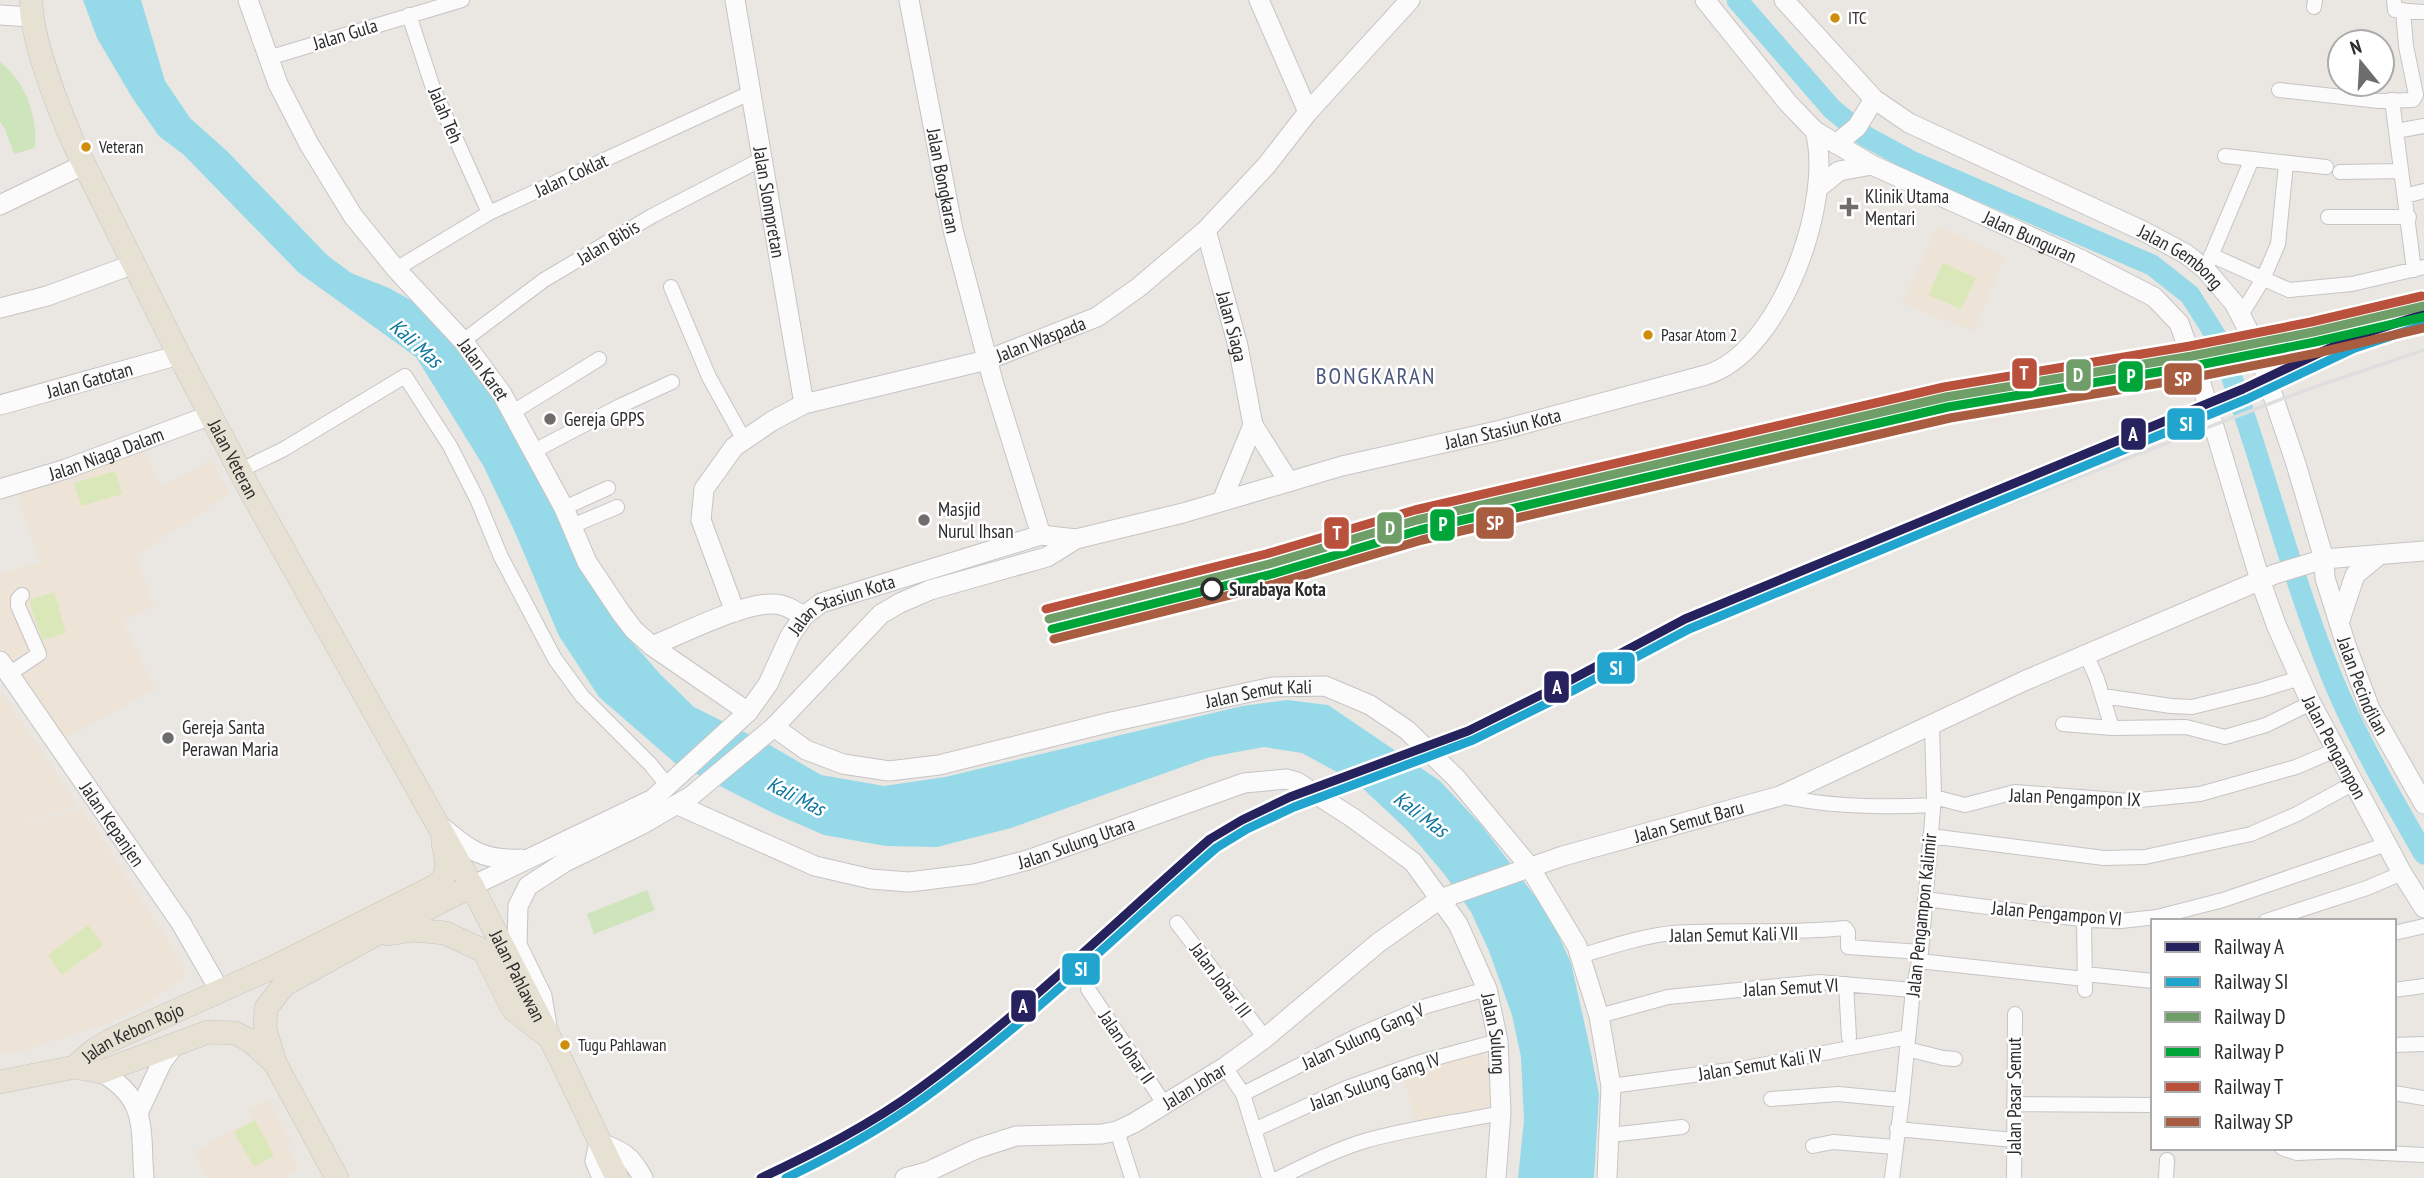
<svg xmlns="http://www.w3.org/2000/svg" width="2424" height="1178" font-family="'PT Sans Narrow',sans-serif">
<rect width="100%" height="100%" fill="#eae6e2"/>
<path fill="#ede4d7" d="M1938,226l67,31 -32,75 -71,-29z
M143,446l17,41 51,-27 19,34 -94,61 18,52 -31,14 32,68 -91,50 -64,-94v-71l40,-12 -23,-69z
M3,693l75,113 -78,24v-135z
M82,808l102,158 -1,11 -36,27 -38,19 -84,27 -25,4v-223z
M1485,1052l9,60 -78,14 -13,-53z
M268,1100l25,45 -6,4 11,20 -15,9h-75l-14,-26 60,-34 -4,-8z"/>
<path fill="#cee4bb" d="M0,62c25,19 38,54 35,86l-21,6 -9,-25 -5,-7z
M647,890l8,20 -61,24 -7,-20z"/>
<path fill="#dae8b9" d="M1943,263l33,15 -15,31 -33,-14z
M115,471l7,23 -41,12 -7,-23z
M54,592l12,41 -24,7 -13,-40z
M88,925l15,20 -41,30 -14,-20z
M255,1120l19,36 -20,11 -20,-35z"/>
<path fill="#96daea" d="M83,0h58l24,81 25,37 38,34 99,103 24,18 38,15 36,20 73,88 89,177 31,53 42,48 34,33 74,37 53,31 63,11 61,-9 297,-71 45,-6 41,5 112,76 42,45 49,65 19,26 21,46 20,90 8,42 -5,83h-76l6,-58 -3,-63 -9,-42 -23,-64 -18,-39 -26,-37 -38,-45 -50,-47 -55,-30 -38,-6 -54,10 -199,71 -74,19 -51,-1 -62,-11 -51,-22 -98,-50 -76,-66 -40,-61 -45,-106 -30,-63 -68,-110 -118,-85 -114,-117 -25,-19 -26,-37 -36,-61z"/>
<g fill="none" stroke-linecap="round" stroke-linejoin="round">
<path stroke="#96daea" stroke-width="21" d="M1737,0l95,109 33,27 48,26 239,103 38,30 31,49
M2232,378c35,100 61,203 101,302 25,60 59,118 91,174"/>
<defs>
<path id="street" d="M2394,0l1,10 29,2
M2314,7l1,-7
M409,15l24,73 56,125
M268,58l194,-58
M2279,90l100,11 34,-1 3,-5 -10,-49 -3,-36
M2392,100l22,170
M2396,131l28,-5
M2225,156l101,11
M2340,172l61,-1
M2405,196l19,-5
M2328,217h81
M2211,255l78,35 63,-6 72,-17
M2209,261l43,-102
M396,269l93,-56 263,-121
M671,287l38,90 35,63
M2241,315l22,-36 15,-35 8,-80
M463,341l81,-61 108,-64 110,-57
M513,412l86,-53
M534,451l86,-45 52,-24
M241,470l43,-21 121,-73 45,70 27,53 24,58 54,102 27,37 69,69 17,21
M564,508l44,-20
M572,526l45,-19
M2086,654l11,25 15,49
M9,674l30,-20 -21,-48v-7l4,-4
M2103,696l68,10 21,1 69,-17 39,-12
M2063,724l49,4 74,-1 39,10 41,-12 45,-22
M1780,796c51,11 101,12 153,9
M1934,797l31,8 50,-13 115,9 70,-7 96,-27 40,-17
M1930,836l174,22 41,-1 106,-23 46,-20 57,-31
M1925,899l163,21 33,1 36,-4 66,-17 164,-56
M2084,919l1,71
M2266,921l101,-33 35,-15
M1177,923l88,115
M2394,933l30,-7
M1580,956c30,-9 62,-20 93,-23 58,-4 115,1 172,-5l3,4v15l73,5
M1919,961l166,18
M2085,974l68,7
M1846,984l3,53
M1088,989l77,116
M2394,990l30,-4
M1599,1016l69,-19 151,-15 94,8
M2394,1045l30,-1
M1907,1049l36,9 12,1
M1225,1067l18,27 26,84
M1611,1086l134,-18 163,-31
M2394,1093l30,5
M1243,1094l116,-59 67,-29 61,-17
M1771,1099l67,-5 64,6
M2014,1104l139,1
M1897,1129l117,11
M1254,1130l92,-42 71,-25 81,-22
M1117,1131l15,47
M1610,1135l72,-8
M1813,1146l20,-4 62,5
M2282,1148l15,5 46,-2 81,4
M1279,1178c29,-14 58,-29 89,-38 44,-12 89,-18 133,-27
M1892,1178l10,-78 11,-110 8,-38 13,-155 -2,-72
M2014,1178l1,-164
M2166,1178l1,-18"/>
<g id="secondary">
<path id="s1" d="M248,0l30,84 31,60 44,72 43,53 67,72 39,53 62,114 23,54 34,51 13,17 18,16 96,66"/>
<path id="s2" d="M735,0l69,404"/>
<path id="s3" d="M909,0l44,230 40,151 48,154"/>
<path d="M1259,0l49,112"/>
<path id="s4" d="M1705,0l83,103 27,28 57,34 210,95 72,37 25,26 21,57 60,200 17,47 34,76 91,170 22,35"/>
<path id="s5" d="M1784,0l90,99 35,24 234,108 43,23 19,15 29,34 21,40 41,121 28,95 1,19 21,67 24,64 54,95"/>
<path d="M0,15l31,2"/>
<path d="M1836,144l21,-17 17,-28"/>
<path d="M1818,188l21,-17 33,-6"/>
<path d="M0,205l85,-41"/>
<path id="s6" d="M1206,230l32,116 15,79 36,57"/>
<path d="M0,308l47,-12 87,-32"/>
<path id="s7" d="M0,405l179,-50"/>
<path id="s8" d="M0,489l66,-20 145,-54"/>
<path d="M1222,501l31,-76"/>
<path id="s9" d="M735,612l-34,-92 3,-31 30,-42 38,-26 32,-17 183,-44 110,-43 42,-30 67,-57 60,-64 42,-54 102,-112"/>
<path d="M2339,623l16,-48 23,-19"/>
<path d="M652,646c30,-12 92,-44 122,-42 11,0 21,7 30,12"/>
<path id="s10" d="M0,661l181,262 39,68"/>
<path id="s11" d="M774,727l32,23 37,14 46,7 50,-6 172,-43 162,-35 52,-1 45,19 37,25 50,49 72,87 48,80 22,70 12,70 -4,92"/>
<path id="s12" d="M678,805l137,61 56,13 38,3 65,-8 54,-14 216,-77 42,-4 11,3 56,36 60,44 45,62 29,65 11,52 3,72 -5,65"/>
<path d="M442,827c27,23 41,34 79,32"/>
<path id="s13" d="M472,886l181,-87 95,-87 20,-28 22,-48 14,-20 17,-13 220,-68 35,4"/>
<path id="s14" d="M547,1026l-5,-30 -25,-51 1,-39 10,-20 37,-24 76,-37 50,-29 83,-69 107,-113 19,-11 30,-13 117,-33 29,-18 107,-26 159,-47 159,-36 205,-55c75,-22 128,-175 109,-244"/>
<path d="M101,1072c48,27 39,58 43,106"/>
<path d="M139,1111l23,-49 14,-19"/>
<path d="M602,1178l-7,-17 4,-19c24,10 31,12 44,36"/>
<path id="s15" d="M905,1178l22,-6 49,-23 40,-13 86,-2 15,-3 17,-8 91,-56 40,-29 113,-95 62,-44 123,-43 217,-60 244,-115 251,-107 49,-15 100,-8"/>
</g>
<g id="primary">
<path id="s16" d="M31,0c0,39 27,107 43,144l105,211 71,135 222,396 90,176 55,116"/>
<path d="M388,934l26,-4 31,3 39,18 29,58 30,24"/>
<path id="s17" d="M75,1067l19,-17 17,-10 165,-74 161,-81c14,-11 9,-27 6,-42"/>
<path d="M0,1082l75,-15 26,5 107,-40 27,1 14,7 26,23"/>
<path d="M337,1178l-62,-115 -10,-34 1,-21 18,-23 87,-48 101,-51"/>
</g>
</defs>
<use href="#street" stroke="#c6c4c4" stroke-width="16"/>
<use href="#secondary" stroke="#c6c4c4" stroke-width="21"/>
<use href="#primary" stroke="#c6c4c2" stroke-width="24"/>
<use href="#street" stroke="#fcfbfb" stroke-width="14"/>
<use href="#secondary" stroke="#fcfbfb" stroke-width="19"/>
<use href="#primary" stroke="#e7e1d4" stroke-width="23"/>
<path stroke="#dededf" stroke-width="3.5" d="M1468,731l94,-39 122,-58 118,-51 501,-192 121,-41"/>
<defs>
<path id="rail-1" d="M761,1178c55,-26 109,-53 158,-89 103,-75 195,-166 291,-250l32,-19 48,-23 178,-66 99,-49 118,-63 558,-230 108,-51 73,-24"/>
<path id="rail-2" d="M786,1178c48,-23 95,-49 138,-80 104,-75 196,-167 292,-250l31,-19 47,-22 179,-67 99,-49 117,-62 558,-230 108,-51 69,-23"/>
<path id="rail-3" d="M1049,619l220,-55 148,-44 529,-123 246,-41 121,-24 111,-26"/>
<path id="rail-4" d="M1052,629l220,-55 148,-44 528,-123 246,-41 121,-24 109,-25"/>
<path id="rail-5" d="M1046,609l220,-55 149,-44 529,-123 246,-41 121,-24 111,-26"/>
<path id="rail-6" d="M1054,639l220,-55 148,-44 528,-122 246,-41 121,-24 107,-25"/>
</defs>
<use href="#rail-1" stroke="#fff" stroke-width="14"/>
<use href="#rail-2" stroke="#fff" stroke-width="14"/>
<use href="#rail-3" stroke="#fff" stroke-width="14"/>
<use href="#rail-4" stroke="#fff" stroke-width="14"/>
<use href="#rail-5" stroke="#fff" stroke-width="14"/>
<use href="#rail-6" stroke="#fff" stroke-width="14"/>
<use href="#rail-1" stroke="#26225e" stroke-width="9"/>
<use href="#rail-2" stroke="#21a5ce" stroke-width="9"/>
<use href="#rail-3" stroke="#6f9e68" stroke-width="9"/>
<use href="#rail-4" stroke="#00a53a" stroke-width="9"/>
<use href="#rail-5" stroke="#ba513d" stroke-width="9"/>
<use href="#rail-6" stroke="#a95d40" stroke-width="9"/>
</g>
<g fill="#ce8e09" stroke="#fff" stroke-width="2.5">
<circle cx="1835" cy="18" r="6"/>
<circle cx="86" cy="147" r="6"/>
<circle cx="1648" cy="335" r="6"/>
<circle cx="565" cy="1045" r="6"/>
</g>
<g fill="#6e6d6c" stroke="#fff" stroke-width="2.5">
<path d="M1845.5 196.5h7v7h7v7h-7v7h-7v-7h-7v-7h7z"/>
<circle cx="550" cy="419" r="7"/>
<circle cx="924" cy="520" r="7"/>
<circle cx="168" cy="738" r="7"/>
</g>
<circle fill="#fff" stroke="#2c2c2c" stroke-width="3.5" cx="1212" cy="589" r="10"/>
<g text-anchor="middle" dominant-baseline="central" stroke-width="5" stroke-linejoin="round" paint-order="stroke">
<g font-size="17" fill="#2c2c2c" stroke="#fff" text-anchor="start">
<text x="1848" y="18">ITC</text>
<text x="99" y="147">Veteran</text>
<text x="1661" y="335">Pasar Atom 2</text>
<text x="578" y="1045">Tugu Pahlawan</text>
</g>
<g font-size="19" fill="#2c2c2c" stroke="#fff">
<text transform="translate(345 34) rotate(-17)">Jalan Gula</text>
<text transform="translate(446 115) rotate(67)">Jalah Teh</text>
<text transform="translate(571 175) rotate(-25)">Jalan Coklat</text>
<text stroke="none"><textPath href="#s3" startOffset="184">Jalan Bongkaran</textPath></text>
<text stroke="none"><textPath href="#s2" startOffset="205">Jalan Slompretan</textPath></text>
<text stroke="none"><textPath href="#s4" startOffset="411">Jalan Bunguran</textPath></text>
<text transform="translate(608 242) rotate(-31)">Jalan Bibis</text>
<text stroke="none"><textPath href="#s5" startOffset="480">Jalan Gembong</textPath></text>
<text stroke="none"><textPath href="#s6" startOffset="100">Jalan Siaga</textPath></text>
<text stroke="none"><textPath href="#s9" startOffset="509">Jalan Waspada</textPath></text>
<text stroke="none"><textPath href="#s1" startOffset="443">Jalan Karet</textPath></text>
<text stroke="none"><textPath href="#s7" startOffset="93">Jalan Gatotan</textPath></text>
<text stroke="none"><textPath href="#s14" startOffset="1250">Jalan Stasiun Kota</textPath></text>
<text stroke="none"><textPath href="#s8" startOffset="112">Jalan Niaga Dalam</textPath></text>
<text stroke="none"><textPath href="#s16" startOffset="504">Jalan Veteran</textPath></text>
<text stroke="none"><textPath href="#s13" startOffset="480">Jalan Stasiun Kota</textPath></text>
<text stroke="none"><textPath href="#s5" startOffset="957">Jalan Pecindilan</textPath></text>
<text stroke="none"><textPath href="#s11" startOffset="504">Jalan Semut Kali</textPath></text>
<text stroke="none"><textPath href="#s4" startOffset="1038">Jalan Pengampon</textPath></text>
<text transform="translate(2075 797) rotate(2)">Jalan Pengampon IX</text>
<text stroke="none"><textPath href="#s15" startOffset="880">Jalan Semut Baru</textPath></text>
<text stroke="none"><textPath href="#s10" startOffset="198">Jalan Kepanjen</textPath></text>
<text stroke="none"><textPath href="#s12" startOffset="418">Jalan Sulung Utara</textPath></text>
<text transform="translate(2057 913) rotate(5)">Jalan Pengampon VI</text>
<text transform="translate(1921 915) rotate(-84)">Jalan Pengampon Kalimir</text>
<text transform="translate(1734 934) rotate(-1)">Jalan Semut Kali VII</text>
<text stroke="none"><textPath href="#s16" startOffset="1094">Jalan Pahlawan</textPath></text>
<text transform="translate(1221 980) rotate(53)">Jalan Johar III</text>
<text transform="translate(1791 987) rotate(-3)">Jalan Semut VI</text>
<text stroke="none"><textPath href="#s12" startOffset="984">Jalan Sulung</textPath></text>
<text stroke="none"><textPath href="#s17" startOffset="68">Jalan Kebon Rojo</textPath></text>
<text transform="translate(1363 1036) rotate(-25)">Jalan Sulung Gang V</text>
<text transform="translate(1127 1047) rotate(56)">Jalan Johar II</text>
<text transform="translate(1760 1064) rotate(-9)">Jalan Semut Kali IV</text>
<text transform="translate(1375 1081) rotate(-20)">Jalan Sulung Gang IV</text>
<text stroke="none"><textPath href="#s15" startOffset="310">Jalan Johar</textPath></text>
<text transform="translate(2014 1096) rotate(-90)">Jalan Pasar Semut</text>
</g>
<g font-size="19" fill="#2c2c2c" stroke="#fff" text-anchor="start">
<text x="1865" y="196">Klinik Utama<tspan x="1865" dy="22">Mentari</tspan></text>
<text x="564" y="419">Gereja GPPS</text>
<text x="938" y="509">Masjid<tspan x="938" dy="22">Nurul Ihsan</tspan></text>
<text x="182" y="727">Gereja Santa<tspan x="182" dy="22">Perawan Maria</tspan></text>
</g>
<g font-size="19" font-weight="bold" fill="#2c2c2c" stroke="#fff" text-anchor="start">
<text x="1229" y="589">Surabaya Kota</text>
</g>
<g font-size="21" font-style="italic" fill="#0e759d" stroke="#fff">
<text transform="translate(416 343) rotate(42)">Kali Mas</text>
<text transform="translate(796 796) rotate(27)">Kali Mas</text>
<text transform="translate(1421 814) rotate(37)">Kali Mas</text>
</g>
<g font-size="23" letter-spacing="2" fill="#4c587d" stroke="#fff">
<text x="1376" y="375">BONGKARAN</text>
</g>
</g>
<g stroke="#fff" stroke-width="2.5">
<rect x="2011" y="357" width="27" height="33" rx="7" fill="#ba513d"/>
<rect x="2065" y="358" width="27" height="34" rx="7" fill="#6f9e68"/>
<rect x="2117" y="360" width="27" height="33" rx="7" fill="#00a53a"/>
<rect x="2163" y="362" width="40" height="34" rx="7" fill="#a95d40"/>
<rect x="2166" y="407" width="40" height="34" rx="7" fill="#21a5ce"/>
<rect x="2120" y="417" width="27" height="34" rx="7" fill="#26225e"/>
<rect x="1475" y="506" width="40" height="34" rx="7" fill="#a95d40"/>
<rect x="1429" y="508" width="27" height="34" rx="7" fill="#00a53a"/>
<rect x="1376" y="511" width="27" height="34" rx="7" fill="#6f9e68"/>
<rect x="1323" y="516" width="27" height="34" rx="7" fill="#ba513d"/>
<rect x="1596" y="651" width="40" height="34" rx="7" fill="#21a5ce"/>
<rect x="1543" y="670" width="27" height="34" rx="7" fill="#26225e"/>
<rect x="1061" y="952" width="40" height="34" rx="7" fill="#21a5ce"/>
<rect x="1010" y="989" width="27" height="34" rx="7" fill="#26225e"/>
</g>
<g font-size="19" text-anchor="middle" font-weight="bold" fill="#fff">
<text x="2024" y="380">T</text>
<text x="2078" y="382">D</text>
<text x="2131" y="383">P</text>
<text x="2183" y="386">SP</text>
<text x="2186" y="431">SI</text>
<text x="2133" y="441">A</text>
<text x="1495" y="530">SP</text>
<text x="1443" y="531">P</text>
<text x="1390" y="535">D</text>
<text x="1337" y="540">T</text>
<text x="1616" y="675">SI</text>
<text x="1557" y="694">A</text>
<text x="1081" y="976">SI</text>
<text x="1023" y="1013">A</text>
</g>
<rect x="2151" y="919" width="245" height="231" fill="#ffffff" stroke="#ababab" stroke-width="2"/>
<rect x="2165" y="942" width="35" height="10" fill="#26225e" stroke="#ababab" stroke-width="2"/>
<text x="2214" y="954" font-size="21" fill="#2c2c2c">Railway A</text>
<rect x="2165" y="977" width="35" height="10" fill="#21a5ce" stroke="#ababab" stroke-width="2"/>
<text x="2214" y="989" font-size="21" fill="#2c2c2c">Railway SI</text>
<rect x="2165" y="1012" width="35" height="10" fill="#6f9e68" stroke="#ababab" stroke-width="2"/>
<text x="2214" y="1024" font-size="21" fill="#2c2c2c">Railway D</text>
<rect x="2165" y="1047" width="35" height="10" fill="#00a53a" stroke="#ababab" stroke-width="2"/>
<text x="2214" y="1059" font-size="21" fill="#2c2c2c">Railway P</text>
<rect x="2165" y="1082" width="35" height="10" fill="#ba513d" stroke="#ababab" stroke-width="2"/>
<text x="2214" y="1094" font-size="21" fill="#2c2c2c">Railway T</text>
<rect x="2165" y="1117" width="35" height="10" fill="#a95d40" stroke="#ababab" stroke-width="2"/>
<text x="2214" y="1129" font-size="21" fill="#2c2c2c">Railway SP</text>
<g transform="translate(2361 63) rotate(342)"><circle r="33" fill="#ffffff" stroke="#ababab" stroke-width="2"/>
<path d="M0-5L12 26L0 18L-12 26Z" fill="#6e6d6c"/>
<text y="-10" font-size="19" font-weight="bold" text-anchor="middle" fill="#2c2c2c">N</text>
</g>
</svg>
